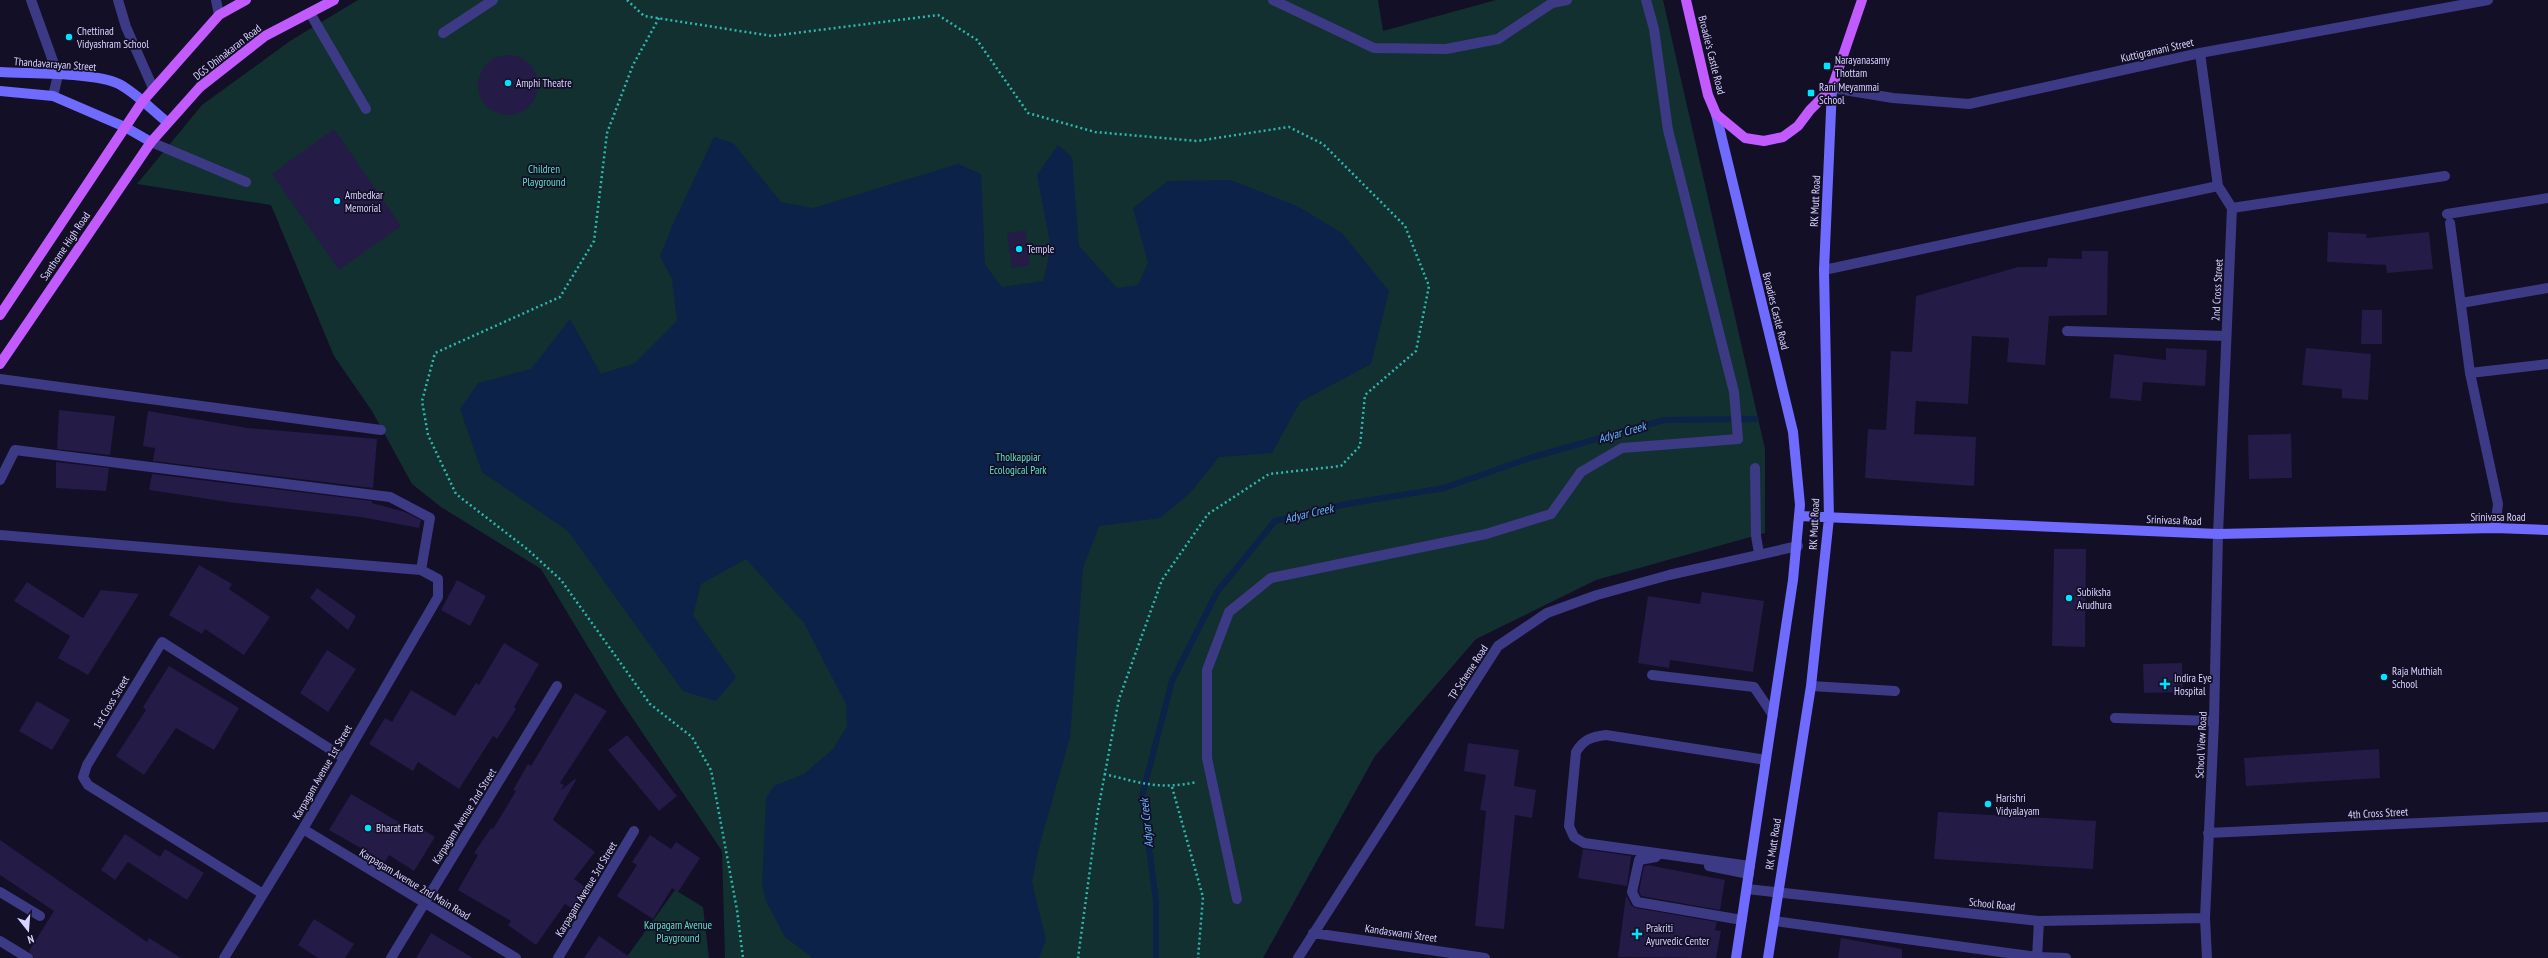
<svg xmlns="http://www.w3.org/2000/svg" width="2548" height="958" font-family="'PT Sans Narrow',sans-serif">
<rect width="100%" height="100%" fill="#130f26"/>
<path fill="#12302f" d="M358,0h1020l5,31 113,-31h167l102,449v84l-169,47 -120,59 -101,117 -112,202h-538l-3,-107 -105,-156 -76,-126 -100,-62 -29,-23 -40,-73 -38,-55 -63,-151 -134,-21 65,-79 88,-64z
M675,890l28,17 6,51h-83z"/>
<path fill="#0c2248" d="M714,137l19,6 48,59 32,6 145,-44 23,10 4,91 17,22 41,-6 8,-33 -14,-73 21,-30 14,12 7,89 38,42 21,-3 10,-22 -15,-55 35,-27 62,-1 67,26 45,27 47,58 -18,73 -71,38 -28,51 -53,4 -29,36 -30,25 -61,8 -16,42 -13,169 -32,114 -6,31 14,58 -7,18h-226l-28,-21 -19,-36 -4,-16 4,-87 8,-12 30,-12 29,-25 14,-23 -1,-22 -42,-81 -58,-64 -45,25 -8,31 43,62 -20,24 -33,-10 -115,-160 -86,-59 -22,-63 18,-26 53,-14 39,-50 31,55 34,-11 42,-42 -5,-42 -12,-23 13,-32z"/>
<g fill="none" stroke-linecap="round" stroke-linejoin="round">
<path stroke="#0c2248" stroke-width="6" d="M1156,958v-57l-14,-105 30,-115 45,-89 58,-71 71,-17 98,-16 89,-31 131,-37 92,-1"/>
</g>
<path fill="#241b47" d="M478 85a30 30 0 1 1 60 0a30 30 0 1 1-60 0Z
M334,129l67,97 -62,44 -67,-96z
M1025,230l5,35 -18,3 -5,-35z
M2328,232l39,2 -1,4 63,-6 4,37 -46,4 -1,-8 -59,-3z
M2082,251h26l-1,64 -58,1 -4,49 -38,-3 2,-24 -37,-2 -4,68 -52,-3 -2,33 62,3 -2,49 -109,-8 3,-49 18,1 5,-79 21,1 4,-56 102,-29h29l1,-9 34,1z
M2362,310h20v34h-21z
M2166,348l41,2 -2,36 -62,-4 -2,19 -31,-3 4,-44 52,6z
M2306,348l65,6 -3,46 -26,-2v-9l-40,-4z
M59,410l56,6 -5,39 -53,-6z
M148,411l100,17 129,11 -4,49 -220,-27 2,-13 -12,-2z
M2291,434l1,44 -43,1 -1,-44z
M56,462l53,6 -3,23 -50,-3z
M152,474l220,27v2l33,9 16,8 -2,8 -58,-11 -133,-15 -79,-12z
M2054,549h32l-1,98 -33,-1z
M199,565l33,19 -3,5 41,28 -26,38 -39,-26 -3,5 -33,-19z
M457,580l29,16 -16,30 -29,-16z
M27,582l56,36 18,-28 38,4 -51,81 -30,-17 12,-22 -56,-35z
M317,588l39,28 -8,14 -38,-32z
M1702,592l62,9 -11,71 -83,-12 -1,8 -31,-5 10,-67 52,8z
M504,643l35,21 -25,43 2,2 -19,30 -4,-3 -34,53 -41,-27 -5,9 -44,-27 16,-26 7,4 19,-32 44,26 21,-33 3,2z
M327,650l29,19 -28,43 -28,-19z
M2182,663l1,29 -39,1 -1,-29z
M169,666l70,42 -25,42 -38,-22 -32,47 -28,-19 30,-46 -3,-3z
M575,693l32,18 -47,72 4,2 -3,5 14,-11 1,1 -23,40 42,32 -21,27 14,10 -15,20 -8,-5 -29,41 -28,-20 3,-4 -53,-31 20,-35 -4,-2 17,-25 2,1 23,-38 -3,-1 15,-26 3,2z
M37,701l33,19 -18,30 -33,-19z
M627,735l50,61 -18,15 -51,-61z
M1468,743l51,7 -5,36 22,4 -4,28 -17,-3 -11,114 -29,-3 11,-115 -6,-1 6,-35 -22,-4z
M2379,749l1,29 -134,8 -2,-28z
M351,794l63,37 3,-5 18,11 -21,34 -25,-16 -4,7 -56,-32z
M1938,812l158,9 -3,48 -159,-10z
M125,834l35,23 5,-8 39,24 -17,27 -59,-38 -13,18 -14,-10z
M650,835l21,14 5,-7 24,16 -22,34 -6,-4 -19,31 -36,-23 20,-31 -5,-3z
M0,840l147,102 2,-4 32,20h-147l-5,-7 25,-40 -54,-36z
M1583,849l48,7 -4,30 -49,-8z
M1648,865l77,15 -5,30 -79,-14 -2,-5 5,-25z
M1626,895l5,10 5,3 81,14 -2,8 6,1 -5,27 -98,-1z
M314,919l40,25 -9,14h-27l-20,-13z
M431,933l42,25h-57z
M599,936l32,22h-47z
M1841,938l61,11v9h-64z"/>
<g fill="none" stroke-linecap="round" stroke-linejoin="round">
<path stroke="#2fb8b0" stroke-width="2.5" stroke-dasharray="2 3" stroke-linecap="butt" d="M627,0l17,16 128,20 166,-21 39,25 51,73 67,19 102,9 92,-14 34,17 82,82 24,60 -13,65 -51,44 -5,51 -19,20 -72,8 -61,40 -46,66 -43,119 -21,111 -20,148
M659,18l-26,47 -26,68 -13,108 -34,56 -125,56 -13,48 6,34 28,59 71,55 34,31 89,124 42,33 19,33 26,140 6,48
M1104,774c38,9 54,16 93,8
M1172,787l31,110 -5,61"/>
<path stroke="#3d3a85" stroke-width="10" d="M31,0l27,75 -5,21
M118,0l8,27 27,61
M1273,0l101,48 72,1 52,-10 54,-36 15,-3
M1646,0l8,29 14,101 66,262 4,47
M310,13l56,96
M443,33l50,-33
M151,142l95,40
M2450,223l20,150 28,131 -3,24
M2461,303l87,-15
M2470,373l78,-9
M1755,468l1,68 3,17
M1811,686l84,5
M2115,718l99,3
M1656,857l-17,3 -7,32 5,10 105,18
M1709,866l40,8
M1750,866l-166,-23 -10,-6 -5,-11 7,-74c8,-13 15,-15 30,-17l160,25"/>
<path stroke="#3d3a85" stroke-width="10" d="M216,0l3,15
M2200,53l18,133 14,22 -14,326 -4,187 -9,197 2,40
M1832,88l61,10 76,6 231,-51 288,-53
M2232,208l213,-32
M2447,214l101,-16
M1824,270l394,-84
M2067,331l159,5
M0,379l381,51
M0,480l15,-30 375,47 40,21 -9,52
M0,535l421,35 17,9v18l-135,232 -79,129
M1652,675l102,12 19,28
M303,829l213,129
M2208,833l340,-16
M1747,889l292,32 166,-3
M0,892l40,24
M263,894l-175,-109 -5,-8 4,-12 75,-123 182,116
M1237,899l-30,-141v-88l22,-58 42,-34 215,-44 65,-20 30,-42 41,-24 116,-9
M1774,921l263,36 29,1
M1313,933l172,25
M0,941l28,17
M391,958l166,-272
M558,958l76,-127
M1298,958l200,-312 49,-33 50,-18 72,-20 129,-29
M2037,958l2,-37"/>
<path stroke="#6f6bff" stroke-width="10" d="M0,72c29,2 95,0 119,12 17,9 33,26 48,38
M0,91l53,5 72,31 26,15
M1716,114l77,318 7,73 -7,75 -57,378
M1799,516l419,18 277,-6 53,2
M1768,958l43,-272 18,-168 -5,-248 8,-182"/>
<path stroke="#c25bff" stroke-width="10" d="M1686,0l22,95 8,19 29,24 19,3 19,-4 15,-11 12,-16 22,-22 30,-88
M0,315l142,-213 77,-87 27,-15
M0,364l151,-222 49,-55 65,-51 69,-36"/>
</g>
<g fill="#00e5ff" stroke="#130f26" stroke-width="1.5">
<circle cx="69" cy="37" r="4"/>
<rect x="1823" y="62" width="8" height="8" rx="2"/>
<circle cx="508" cy="83" r="4"/>
<rect x="1807" y="89" width="8" height="8" rx="2"/>
<circle cx="337" cy="201" r="4"/>
<circle cx="1019" cy="249" r="4"/>
<circle cx="2069" cy="598" r="4"/>
<circle cx="2384" cy="677" r="4"/>
<path d="M2163 678h4v4h4v4h-4v4h-4v-4h-4v-4h4z"/>
<circle cx="1988" cy="804" r="4"/>
<circle cx="368" cy="828" r="4"/>
<path d="M1635 928h4v4h4v4h-4v4h-4v-4h-4v-4h4z"/>
</g>
<g text-anchor="middle" dominant-baseline="central" stroke-width="3.5" stroke-linejoin="round" paint-order="stroke">
<g font-size="11" fill="#d9d4ff" stroke="#130f26" text-anchor="start">
<text x="77" y="31">Chettinad<tspan x="77" dy="13">Vidyashram School</tspan></text>
<text x="1835" y="60">Narayanasamy<tspan x="1835" dy="13">Thottam</tspan></text>
<text x="516" y="83">Amphi Theatre</text>
<text x="1819" y="87">Rani Meyammai<tspan x="1819" dy="13">School</tspan></text>
<text x="345" y="195">Ambedkar<tspan x="345" dy="13">Memorial</tspan></text>
<text x="1027" y="249">Temple</text>
<text x="2077" y="592">Subiksha<tspan x="2077" dy="13">Arudhura</tspan></text>
<text x="2392" y="671">Raja Muthiah<tspan x="2392" dy="13">School</tspan></text>
<text x="2174" y="678">Indira Eye<tspan x="2174" dy="13">Hospital</tspan></text>
<text x="1996" y="798">Harishri<tspan x="1996" dy="13">Vidyalayam</tspan></text>
<text x="376" y="828">Bharat Fkats</text>
<text x="1646" y="928">Prakriti<tspan x="1646" dy="13">Ayurvedic Center</tspan></text>
</g>
<g font-size="11" fill="#d9d4ff" stroke="#130f26">
<text transform="translate(2157 50) rotate(-13)">Kuttigramani Street</text>
<text transform="translate(227 52) rotate(-38)">DGS Dhinakaran Road</text>
<text transform="translate(1712 55) rotate(76)">Broadie's Castle Road</text>
<text transform="translate(55 64) rotate(4)">Thandavarayan Street</text>
<text transform="translate(1815 201) rotate(-87)">RK Mutt Road</text>
<text transform="translate(65 246) rotate(-56)">Santhome High Road</text>
<text transform="translate(2217 290) rotate(-87)">2nd Cross Street</text>
<text transform="translate(1776 311) rotate(76)">Broadies Castle Road</text>
<text x="2498" y="517">Srinivasa Road</text>
<text transform="translate(2174 520) rotate(2)">Srinivasa Road</text>
<text transform="translate(1814 524) rotate(-87)">RK Mutt Road</text>
<text transform="translate(1468 672) rotate(-57)">TP Scheme Road</text>
<text transform="translate(111 702) rotate(-59)">1st Cross Street</text>
<text transform="translate(2201 745) rotate(-87)">School View Road</text>
<text transform="translate(322 772) rotate(-60)">Karpagam Avenue 1st Street</text>
<text transform="translate(2378 813) rotate(-3)">4th Cross Street</text>
<text transform="translate(464 816) rotate(-58)">Karpagam Avenue 2nd Street</text>
<text transform="translate(1773 844) rotate(-81)">RK Mutt Road</text>
<text transform="translate(415 884) rotate(31)">Karpagam Avenue 2nd Main Road</text>
<text transform="translate(586 889) rotate(-59)">Karpagam Avenue 3rd Street</text>
<text transform="translate(1992 904) rotate(6)">School Road</text>
<text transform="translate(1401 933) rotate(8)">Kandaswami Street</text>
</g>
<g font-size="11" fill="#5fe0c0" stroke="#130f26">
<text x="544" y="169">Children<tspan x="544" dy="13">Playground</tspan></text>
<text x="1018" y="457">Tholkappiar<tspan x="1018" dy="13">Ecological Park</tspan></text>
<text x="678" y="925">Karpagam Avenue<tspan x="678" dy="13">Playground</tspan></text>
</g>
<g font-size="12" font-style="italic" fill="#62b6ff" stroke="#130f26">
<text transform="translate(1622 432) rotate(-16)">Adyar Creek</text>
<text transform="translate(1309 513) rotate(-13)">Adyar Creek</text>
<text transform="translate(1146 823) rotate(-96)">Adyar Creek</text>
</g>
</g>
<g transform="translate(28 930) rotate(163)" stroke="#130f26" stroke-width="3" paint-order="stroke">
<path d="M0-3L7 15L0 10L-7 15Z" fill="#d9d4ff"/>
<text y="-6" font-size="11" font-weight="bold" text-anchor="middle" fill="#d9d4ff">N</text>
</g>
</svg>
